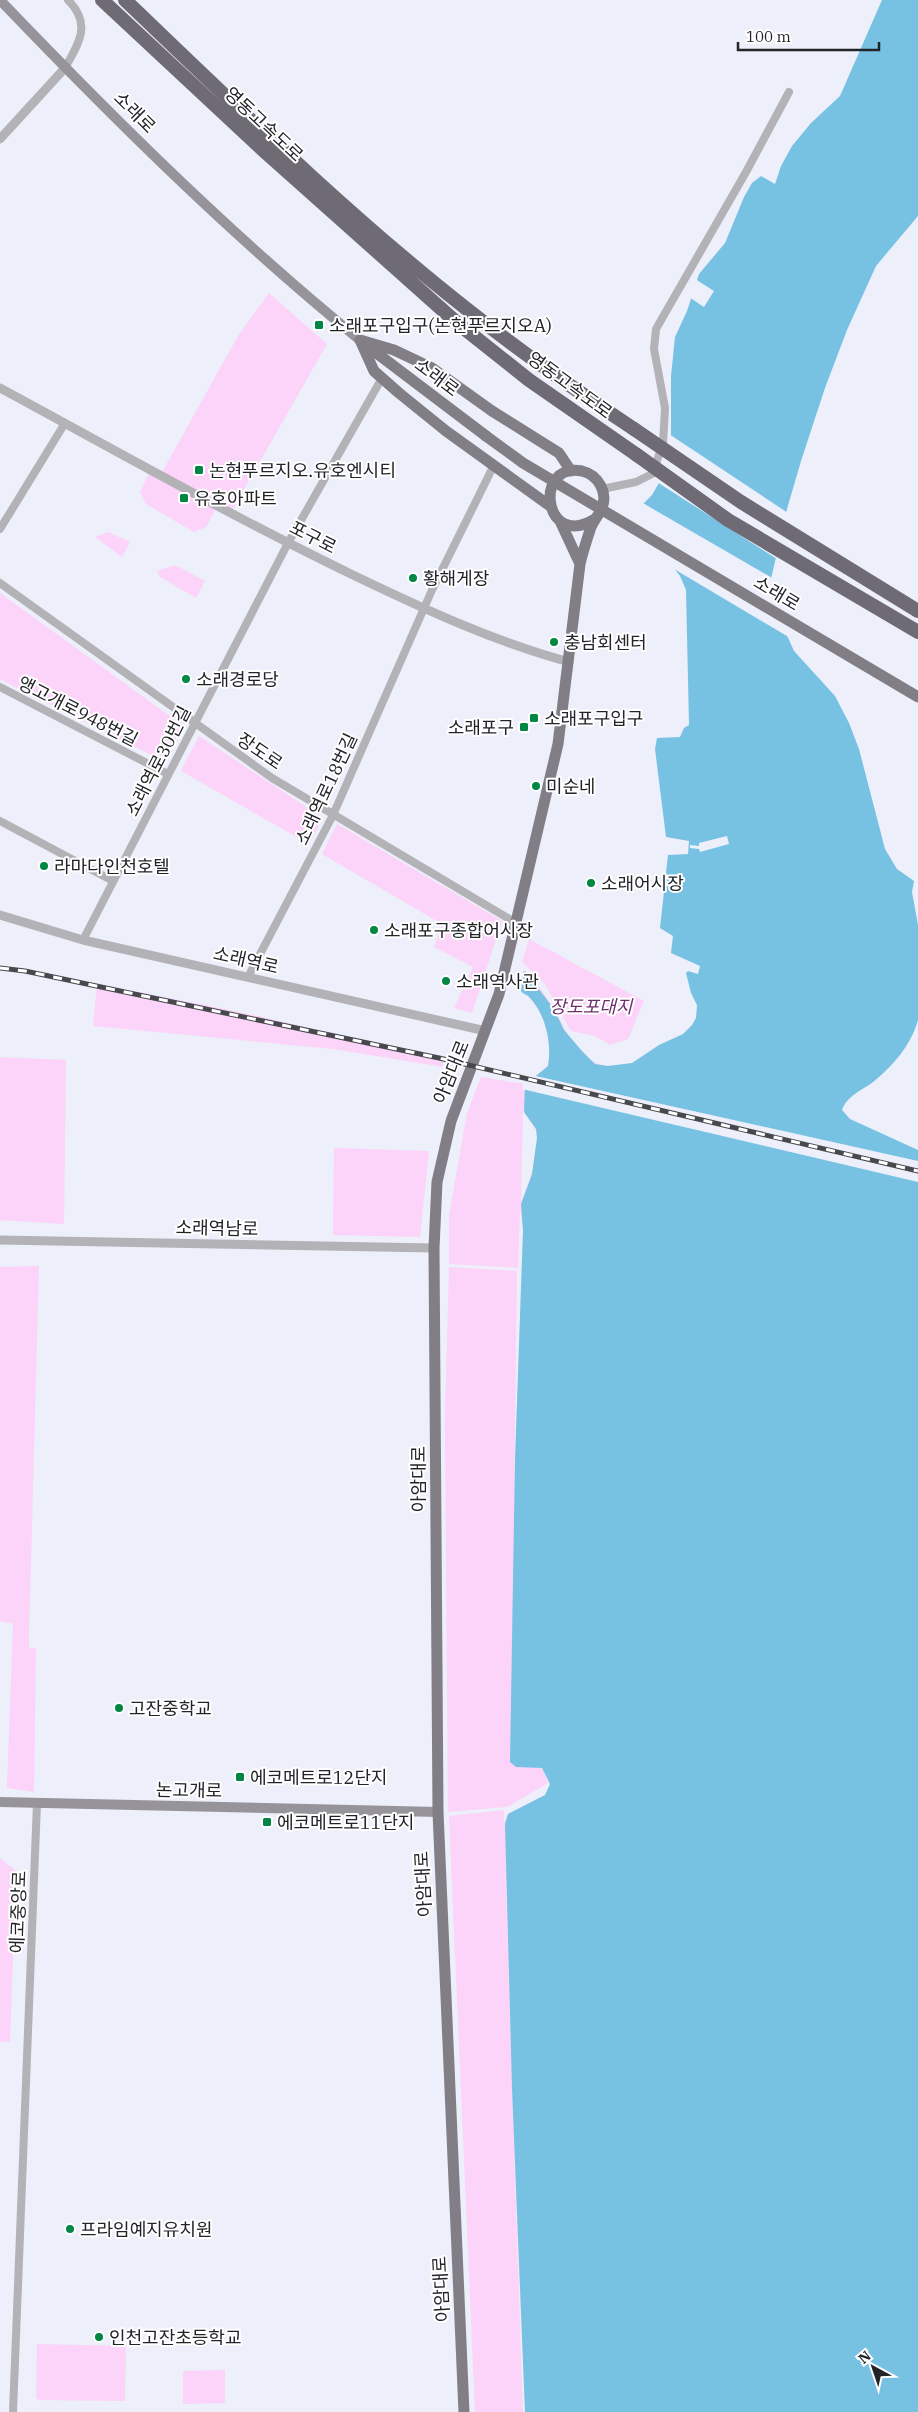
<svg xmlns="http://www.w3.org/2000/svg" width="918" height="2412" font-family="'IBM Plex Serif','Noto Sans KR',serif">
<rect width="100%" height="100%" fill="#edeffa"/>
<path fill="#fcd3f9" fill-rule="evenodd" d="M269,293l58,51 -96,168 -13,-7 -12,22 -12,5 -48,-28 -6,-12 11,-23 10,5 77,-138z
M108,532l22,10 -8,15 -27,-20z
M175,565l30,16 -9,17 -36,-21 -3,-6z
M0,593l182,132 -17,37 -165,-83z
M199,736l124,82 -14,26 -128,-73z
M337,824l165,97 -30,92 -18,-5 19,-41 -39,-20 8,-23 -120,-70z
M529,939l115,62 -16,38 -18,6 -15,-9 -24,-5 -26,-47 -23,-22z
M525,971c11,11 21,24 29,38 12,21 26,55 54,57l-83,1346 -13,-314 11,314h-48l-26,-596 55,-6v13l4,-9 37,-19 5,-11 -7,-15 5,14 -41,24 -59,5 -3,-392 4,-153 68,4 -3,233 9,-274 -3,-22 -2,60 -69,-4v-48l18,-103 14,-36 43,7v2l24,-20c4,-22 -2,-51 -18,-68 -3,-4 -6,-3 -9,-7l1,-16zM523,1110c3,7 10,13 13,20 8,17 -9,56 -15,73zM505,1857l1,19 5,191z
M97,986c117,17 232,46 346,76v5l-110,-18 -240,-23z
M0,1057l66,3 -2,164 -64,-4z
M334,1148l95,3 -9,86 -87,-2z
M39,1266l-10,368v13l7,2 -2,143 -27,-4 6,-164 -13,-3v-354z
M0,1858l16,13 -6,171h-10z
M37,2344l89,2 -1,55 -86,-1 -3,-2z
M225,2370v33l-42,1v-33z"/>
<path fill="#77c2e3" d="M882,0h36v216l-42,50 -29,64 -22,58 -24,73 -14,48 -16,70 15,54 8,18 41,45 14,27 10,26 26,100 12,20 17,12 -2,11 6,33v95c-7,25 -25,46 -45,62 -12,9 -25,13 -31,28l8,9 68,31v1262h-393l-13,-324 -7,-264 3,-10 37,-19 5,-11 -8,-16 -26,-1 -6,-5 5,-303 8,-229 -2,-26 11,-30 5,-36 -1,-9 -12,-17 1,-27 23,-19c4,-22 -2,-51 -18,-68 -3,-4 -6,-3 -9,-7l2,-19 2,-1 29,38 10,21 18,21 13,13 13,2 24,-3 27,-18 24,-11 9,-9 4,-7 1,-13 -6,-12 -5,-20 2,-2 10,3 2,-8 -29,-13 2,-17 -13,-8 8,-73 20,-1 1,-13 -23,-4 -11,-88 2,-11 23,-1 4,-9 5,-3 -3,-135 -6,-14 -40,-53 2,-18 10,-10 8,-14 11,-45v-60l4,-39 12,-26 12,-37 26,-31 19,-46 8,-14 9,-7 14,8 6,-18 11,-20 19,-23 29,-27z"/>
<path fill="#edeffa" d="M695,279l19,12 -10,16 -15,-10z
M669,434l119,79 -11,46 -120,-77z
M641,502l133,77 1,14 17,46 -123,-73 -31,-42 -2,-13z
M727,836l2,8 -29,8 -1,-3 -9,-1v-3l9,1v-3z
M531,1075l387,86v21l-396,-93 2,-8z"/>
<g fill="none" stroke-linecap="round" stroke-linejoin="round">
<path stroke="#b3b2b6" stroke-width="8" d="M65,68c14,-25 27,-44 3,-68
M602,489l34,-7 16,-8 11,-30 2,-36 -11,-59 2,-20 90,-157 43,-80
M0,529l65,-106
M0,583l272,195 244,145
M0,687l168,87
M0,821l113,60
M83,940l205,-397 94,-165
M248,977l85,-162 99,-225 62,-125
M13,2412l24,-609"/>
<path stroke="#b3b2b6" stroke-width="9" d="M0,139l65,-71
M0,388c118,64 235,130 355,188 69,33 140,66 214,86
M0,915l83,25 403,91
M0,1240l434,8"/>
<path stroke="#96949a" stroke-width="10" d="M0,0c114,119 232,236 360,340
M0,1802l438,10"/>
<path stroke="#817e86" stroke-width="11" d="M360,340l14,31 25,22 47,38 104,75
M360,340l34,10 38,18 60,43 67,42 12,18
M366,345l120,91
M560,521l20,43c3,-13 7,-25 11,-37 3,-7 7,-11 10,-17 8,-16 -2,-35 -19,-39 -49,-10 -39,80 13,48
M464,2412l-26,-600 -4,-564 3,-66 14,-61 48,-127 59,-250 22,-180"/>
<path stroke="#6f6b75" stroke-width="14" d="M102,0l161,150 193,172 73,58 108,75
M125,0c111,106 222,215 343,310 53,42 109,81 166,119"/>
<defs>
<path id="rail" d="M0,968l25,3 414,87 479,113"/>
</defs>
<use href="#rail" stroke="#48494e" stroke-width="5"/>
<use href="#rail" stroke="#fff" stroke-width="3" stroke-dasharray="9" stroke-linecap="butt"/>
<path stroke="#817e86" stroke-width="11" d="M486,436l37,27 395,234"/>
<path stroke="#6f6b75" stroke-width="14" d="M634,429l107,73 177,109
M637,455l91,65 190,112"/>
</g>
<g fill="#008743" stroke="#fff" stroke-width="2">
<rect x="314" y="320" width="10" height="10" rx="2.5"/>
<rect x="194" y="465" width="10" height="10" rx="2.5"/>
<rect x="179" y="493" width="10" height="10" rx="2.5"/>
<circle cx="413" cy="578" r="5"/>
<circle cx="554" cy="642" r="5"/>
<circle cx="186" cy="679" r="5"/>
<rect x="529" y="713" width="10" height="10" rx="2.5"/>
<rect x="519" y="722" width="10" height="10" rx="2.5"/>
<circle cx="536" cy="786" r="5"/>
<circle cx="44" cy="866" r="5"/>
<circle cx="591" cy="883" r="5"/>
<circle cx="374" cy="930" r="5"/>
<circle cx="446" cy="981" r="5"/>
<circle cx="119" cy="1708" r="5"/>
<rect x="235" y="1772" width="10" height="10" rx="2.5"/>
<rect x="262" y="1817" width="10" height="10" rx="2.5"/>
<circle cx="70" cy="2229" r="5"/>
<circle cx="99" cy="2337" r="5"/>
</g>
<g text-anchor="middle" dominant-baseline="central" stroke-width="4" stroke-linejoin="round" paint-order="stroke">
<g font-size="18" fill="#232428" stroke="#fff">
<text transform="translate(135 112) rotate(45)">소래로</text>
<text transform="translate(264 124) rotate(43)">영동고속도로</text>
<text transform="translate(437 377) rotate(37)">소래로</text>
<text transform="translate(570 385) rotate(36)">영동고속도로</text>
<text transform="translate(313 537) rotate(27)">포구로</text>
<text transform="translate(777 593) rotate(31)">소래로</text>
<text transform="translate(78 711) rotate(27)">앵고개로948번길</text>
<text transform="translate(260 751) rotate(34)">장도로</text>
<text transform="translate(158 761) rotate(-63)">소래역로30번길</text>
<text transform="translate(326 789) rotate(-65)">소래역로18번길</text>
<text transform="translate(246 960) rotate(13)">소래역로</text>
<text transform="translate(451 1072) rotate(-68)">아암대로</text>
<text transform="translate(217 1228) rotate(1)">소래역남로</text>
<text transform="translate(418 1479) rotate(-90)">아암대로</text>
<text transform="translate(189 1790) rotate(1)">논고개로</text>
<text transform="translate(423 1884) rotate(-93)">아암대로</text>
<text transform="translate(18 1912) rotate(-88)">에코중앙로</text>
<text transform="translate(441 2289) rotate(-93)">아암대로</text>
</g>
<g font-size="18" fill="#232428" stroke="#fff" text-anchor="start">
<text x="329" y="325">소래포구입구(논현푸르지오A)</text>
<text x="209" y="470">논현푸르지오.유호엔시티</text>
<text x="194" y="498">유호아파트</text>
<text x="423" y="578">황해게장</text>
<text x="564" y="642">충남회센터</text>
<text x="196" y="679">소래경로당</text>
<text x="544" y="718">소래포구입구</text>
<text x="514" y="727" text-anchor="end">소래포구</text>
<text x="546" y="786">미순네</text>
<text x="54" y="866">라마다인천호텔</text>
<text x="601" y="883">소래어시장</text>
<text x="384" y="930">소래포구종합어시장</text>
<text x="456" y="981">소래역사관</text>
<text x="129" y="1708">고잔중학교</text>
<text x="250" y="1777">에코메트로12단지</text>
<text x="277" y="1822">에코메트로11단지</text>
<text x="80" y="2229">프라임예지유치원</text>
<text x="109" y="2337">인천고잔초등학교</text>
</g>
<g font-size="18" font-style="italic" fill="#6d306c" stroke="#fff">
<text x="591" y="1006">장도포대지</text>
</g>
</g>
<g transform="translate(873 2367) rotate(320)" stroke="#ffffff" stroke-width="4" paint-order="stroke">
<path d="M0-4L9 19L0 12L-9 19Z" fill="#232428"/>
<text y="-8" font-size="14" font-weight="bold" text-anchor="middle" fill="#232428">N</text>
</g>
<path d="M738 42v8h141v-8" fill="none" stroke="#232428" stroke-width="2.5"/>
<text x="746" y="42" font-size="15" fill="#232428" stroke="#ffffff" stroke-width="4" paint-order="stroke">100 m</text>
</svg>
